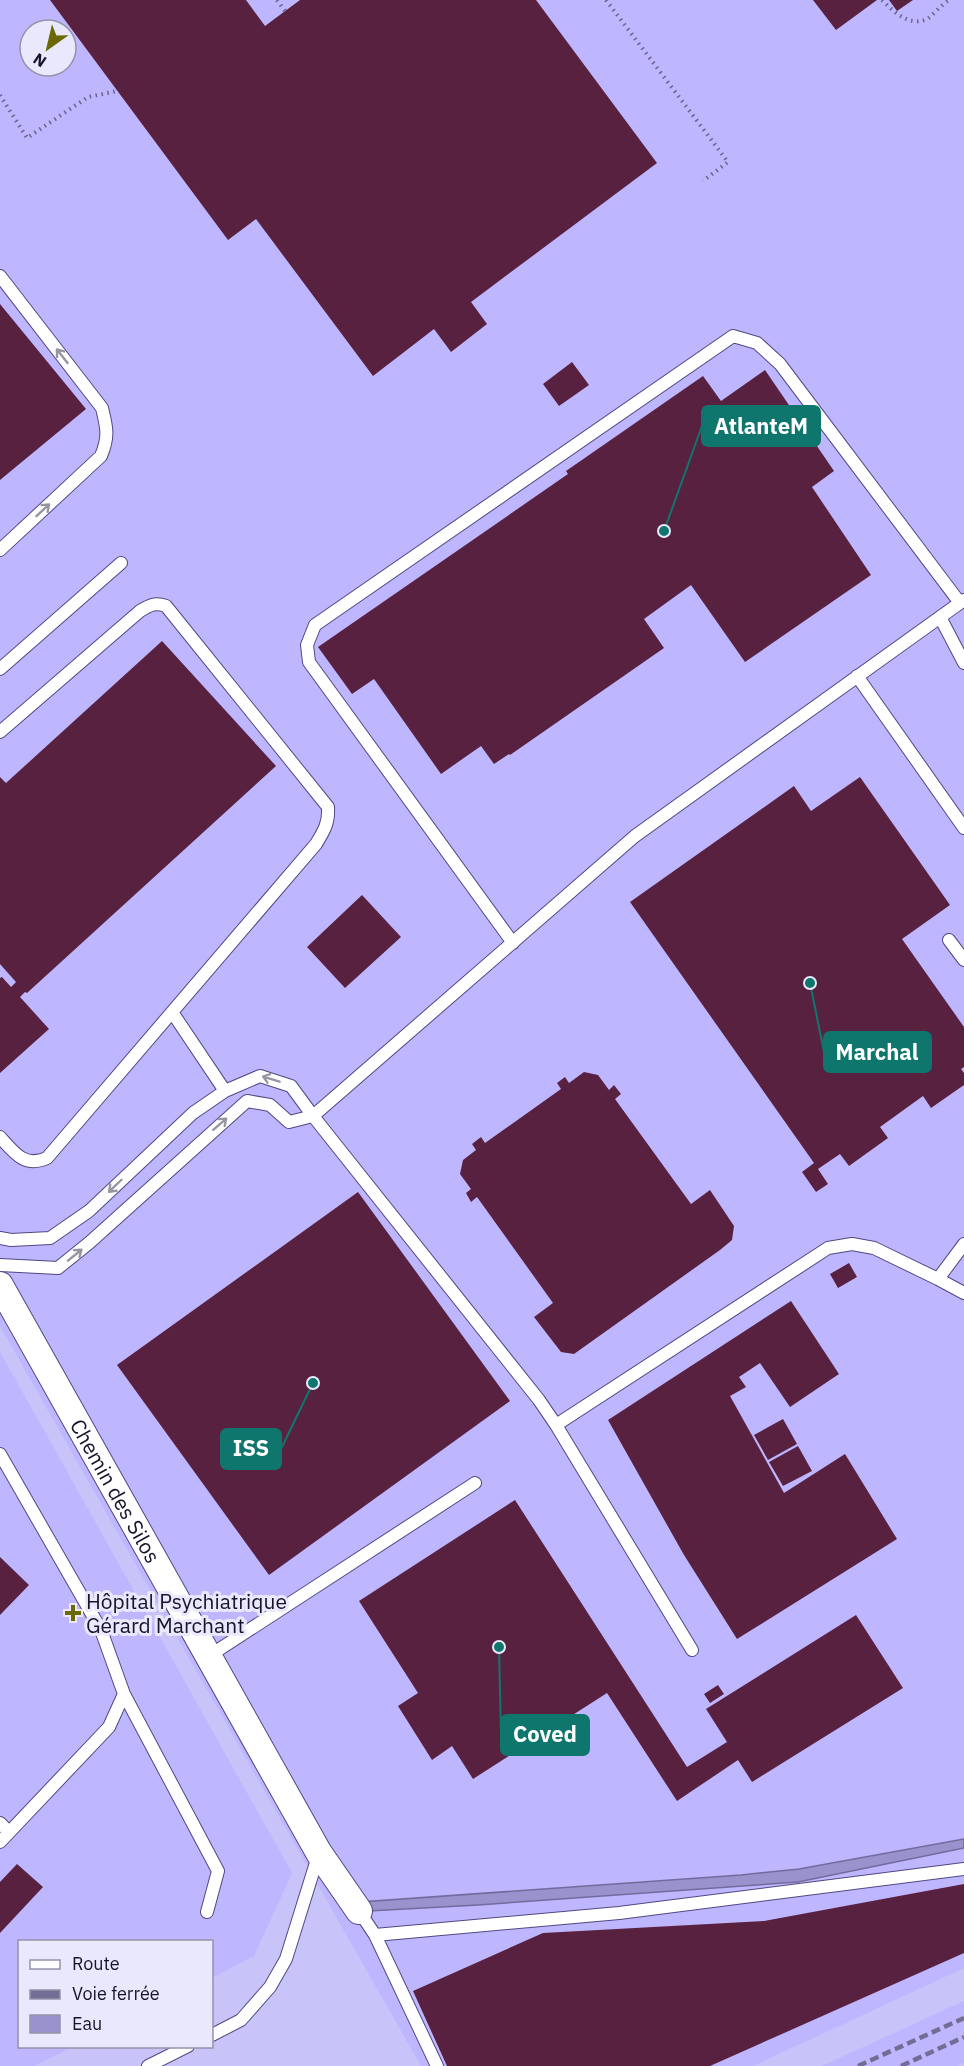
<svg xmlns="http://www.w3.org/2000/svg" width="964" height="2066" font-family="'IBM Plex Sans',sans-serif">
<rect width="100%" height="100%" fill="#c8c3f8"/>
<path fill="#beb6ff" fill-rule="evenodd" d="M0,0h964v1968l-211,98h-332l-421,-740zM30,30h36v36h-36z
M0,1352l292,521 -38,83 -42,22v-36h-192v104l53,1 -39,19h-34z
M964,2001v62l-6,3h-136z"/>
<path fill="#9992cc" stroke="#726c9c" stroke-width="1.5" d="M964,1839v9l-166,34 -320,23 -127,7 -5,-9 395,-28 58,-6z"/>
<path fill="#592140" d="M50,0h196l19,26 35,-26h236l121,163 -186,139 16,22 -36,28 -17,-23 -61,47 -117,-157 -28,21z
M813,0h64l-41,30z
M889,0h24l-16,11z
M0,304l86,105 -86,71z
M572,362l17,23 -30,21 -16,-22z
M765,370l69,101 -22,16 59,88 -126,87 -54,-77 -47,34 20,29 -154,107 -1,-1 -15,10 -13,-18 -40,28 -67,-95 -22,15 -34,-47 250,-173 -2,-3 137,-95 18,25z
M162,641l114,125 -249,227 -2,-1 -5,5 29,32 -49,44v-95l2,-1 9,10 5,-5 -16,-18v-187l6,6z
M860,777l90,128 -48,34 62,88v40l-3,2 3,4v12l-33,23 -8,-12 -43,31 8,11 -39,28 -9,-12 -22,15 10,15 -12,8 -14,-20 12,-9 -184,-261 164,-116 17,25z
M362,895l39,42 -56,51 -38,-41z
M584,1072l14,3 11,15 5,-5 7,9 -6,5 76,105 19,-14 24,36 -2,14 -12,10 -146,104 -13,-2 -27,-35 19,-14 -76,-106 -6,5 -5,-9 5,-4 -11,-15 3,-14 13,-10 -4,-6 9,-7 4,6 76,-54 -4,-6 8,-6 4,6z
M358,1192l152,209 -241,174 -152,-210z
M849,1263l8,14 -19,11 -8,-14z
M791,1301l48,73 -49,33 -30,-44 -21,14 7,10 -16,9 54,97 61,-39 52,85 -160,100 -53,-84 -76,-135z
M783,1419l14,25 -29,16 -14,-25z
M798,1446l14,25 -29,15 -14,-24z
M515,1500l172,267 40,-25 -21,-33 150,-94 47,73 -151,94 -14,-22 -61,41 -70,-108 -134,86 -21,-33 -20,14 -34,-54 20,-13 -59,-92z
M0,1557l29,28 -29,30z
M718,1685l6,9 -14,9 -6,-9z
M17,1864l26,23 -43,46v-51z
M964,1884v69l-254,113h-263l-34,-75 130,-58 221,-12z"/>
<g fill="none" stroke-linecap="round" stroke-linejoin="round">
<defs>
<path id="service" d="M0,276l102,132c5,20 7,29 -1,48l-101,94
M940,617l24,46
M0,669l121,-106
M857,676l107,152
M0,732l140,-121c10,-6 15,-9 26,-5l162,201c1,16 -4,24 -12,37l-269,314c-22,10 -33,-5 -47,-21
M949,940l15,20
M513,943l-204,-281 -2,-17 8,-20 418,-289 24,7 23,21 180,239
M172,1012l53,79
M0,1238l11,2 39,-2 39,-27 104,-98 32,-22 35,-15 31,10 22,30 226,284 17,25 136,225
M0,1265l58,3 31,-25 158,-142 23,4 19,17 24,-6 322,-280 329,-236
M938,1279l26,14
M556,1425l272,-177 24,-4 22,4 64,31 26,-35
M0,1454l101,176 23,64 -15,33 -109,115
M209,1656l266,-173
M124,1694l94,177 -11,41
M0,1823l9,9
M359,1911l16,24 244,-22 345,-44
M375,1935l62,131
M212,2035l29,-15 29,-33 16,-28 33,-106
M148,2066l40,-20"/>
<g id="minor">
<path id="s1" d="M0,1285l319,568 40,58"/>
</g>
</defs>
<use href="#service" stroke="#514881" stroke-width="14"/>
<use href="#minor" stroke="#514881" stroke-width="28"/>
<path stroke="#69658a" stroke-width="4" stroke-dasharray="1.5 4.5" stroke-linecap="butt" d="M277,0l8,11
M606,0l122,162 -25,19
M882,0c12,12 27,27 45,19 4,-2 15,-15 22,-19
M0,95l27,43 61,-41 29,-6"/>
<use href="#service" stroke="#fff" stroke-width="12"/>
<use href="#minor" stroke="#fff" stroke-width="26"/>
<path stroke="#726d94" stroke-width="4.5" stroke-dasharray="9 4.5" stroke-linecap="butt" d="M858,2066l106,-48
M901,2066l63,-29"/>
</g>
<defs><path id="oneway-shaft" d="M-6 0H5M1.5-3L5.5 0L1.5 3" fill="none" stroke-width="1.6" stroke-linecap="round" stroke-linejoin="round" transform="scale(1.5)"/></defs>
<g stroke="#9795a0">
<use href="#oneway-shaft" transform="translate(62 356) rotate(-128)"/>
<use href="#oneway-shaft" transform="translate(43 510) rotate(-43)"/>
<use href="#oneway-shaft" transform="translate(271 1079) rotate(-163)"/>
<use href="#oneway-shaft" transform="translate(220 1124) rotate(-41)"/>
<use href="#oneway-shaft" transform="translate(115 1186) rotate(136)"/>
<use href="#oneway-shaft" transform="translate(75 1255) rotate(-39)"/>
</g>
<path fill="#6a6904" stroke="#eae8fd" stroke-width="2" d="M70 1604h6v6h6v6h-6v6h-6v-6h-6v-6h6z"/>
<g text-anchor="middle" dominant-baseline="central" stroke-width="6" stroke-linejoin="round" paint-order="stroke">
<g font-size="21" fill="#17132b" stroke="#eae8fd">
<text stroke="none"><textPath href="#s1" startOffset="236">Chemin des Silos</textPath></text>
</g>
<g font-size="21" fill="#17132b" stroke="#eae8fd" text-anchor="start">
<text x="86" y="1601">Hôpital Psychiatrique<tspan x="86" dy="24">Gérard Marchant</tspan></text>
</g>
</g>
<path fill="none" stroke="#0f766e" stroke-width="2" d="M664 531L702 426M810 983L824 1052M313 1383L281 1449M499 1647L501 1735"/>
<g fill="#0f766e" stroke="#eae8fd" stroke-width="2">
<circle cx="664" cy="531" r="6"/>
<circle cx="810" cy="983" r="6"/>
<circle cx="313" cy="1383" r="6"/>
<circle cx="499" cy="1647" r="6"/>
</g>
<g fill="#0f766e" stroke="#0f766e" stroke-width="2">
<rect x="702" y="406" width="118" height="40" rx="6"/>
<rect x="824" y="1032" width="107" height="40" rx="6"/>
<rect x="221" y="1429" width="60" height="40" rx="6"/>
<rect x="501" y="1715" width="88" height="40" rx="6"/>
</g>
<g font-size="22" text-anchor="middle" font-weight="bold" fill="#fff">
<text x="761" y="434">AtlanteM</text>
<text x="877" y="1060">Marchal</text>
<text x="251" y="1456">ISS</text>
<text x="545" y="1742">Coved</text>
</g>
<rect x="18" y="1940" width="195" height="108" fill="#eae8fd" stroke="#9693a9" stroke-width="1.5"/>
<rect x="30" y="1960" width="30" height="9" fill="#ffffff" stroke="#9693a9" stroke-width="1.5"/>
<text x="72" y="1970" font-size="18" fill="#17132b">Route</text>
<rect x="30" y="1990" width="30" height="9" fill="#726d94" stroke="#9693a9" stroke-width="1.5"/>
<text x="72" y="2000" font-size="18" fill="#17132b">Voie ferrée</text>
<rect x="30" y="2015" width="30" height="18" fill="#9992cc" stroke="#9693a9" stroke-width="1.5"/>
<text x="72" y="2030" font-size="18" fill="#17132b">Eau</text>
<g transform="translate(48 48) rotate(214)"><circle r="28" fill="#eae8fd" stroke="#9693a9" stroke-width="1.5"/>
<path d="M0-4.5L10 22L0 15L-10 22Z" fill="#6a6904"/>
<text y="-9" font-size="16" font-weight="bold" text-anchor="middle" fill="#17132b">N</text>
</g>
</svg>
